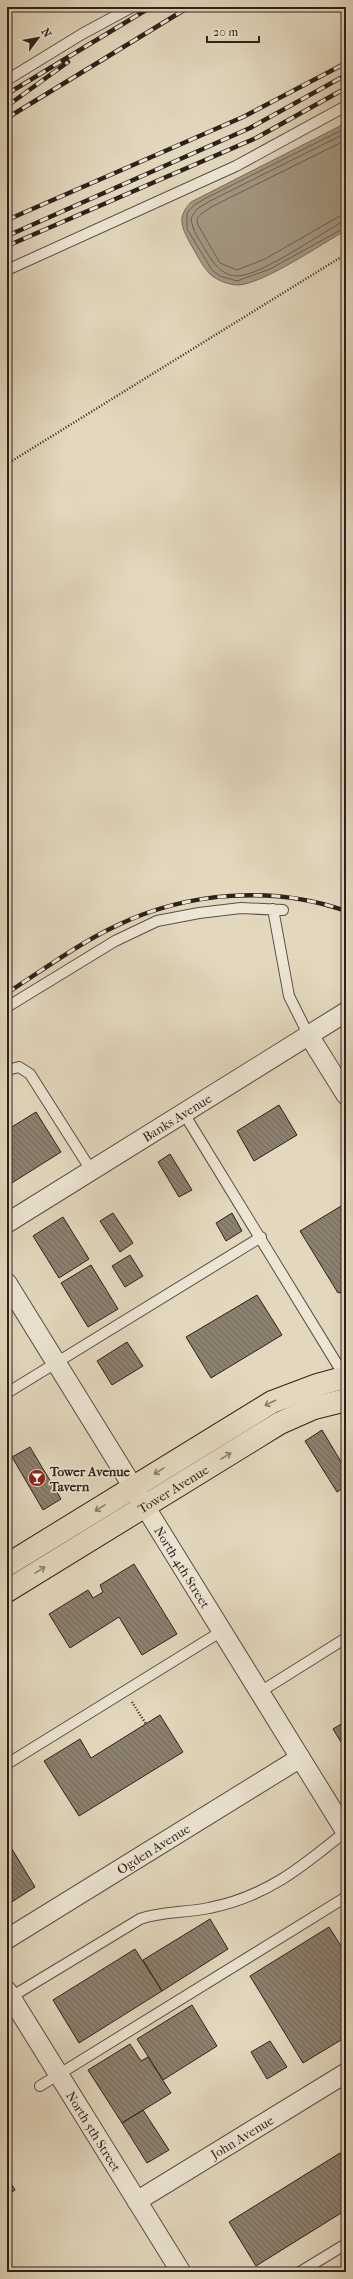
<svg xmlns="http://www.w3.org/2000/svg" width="353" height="2279" font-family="'IM FELL French Canon',serif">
<defs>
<pattern id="building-back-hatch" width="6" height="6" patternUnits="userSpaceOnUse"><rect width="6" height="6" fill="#8c806f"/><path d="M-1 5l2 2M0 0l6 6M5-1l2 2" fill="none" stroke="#73685a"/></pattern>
</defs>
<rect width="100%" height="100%" fill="#e3d8be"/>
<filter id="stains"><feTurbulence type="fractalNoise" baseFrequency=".005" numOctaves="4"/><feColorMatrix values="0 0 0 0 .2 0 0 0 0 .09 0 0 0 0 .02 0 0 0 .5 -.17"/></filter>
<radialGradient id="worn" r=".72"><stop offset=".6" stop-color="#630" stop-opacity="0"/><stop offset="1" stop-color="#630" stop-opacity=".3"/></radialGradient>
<path fill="#a59a86" stroke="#756a5b" d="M346,123v107c-24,14 -83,54 -108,55 -9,0 -22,-5 -28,-11 -8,-8 -14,-21 -20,-31 -9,-17 -13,-26 1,-41z"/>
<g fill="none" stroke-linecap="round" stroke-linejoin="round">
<path stroke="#695e50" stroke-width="1" d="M346,128l-138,69 -14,8 -7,8v16l25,41 8,6 17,5 33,-12 76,-42
M346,133l-136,68 -13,8 -6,9c1,13 9,22 15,33 7,12 16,25 32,25 23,-1 81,-41 102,-53l6,-1
M346,140l-133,66 -12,8 -4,5 1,6 22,38 17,7 28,-11 73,-42 8,-1"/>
</g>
<path fill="url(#building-back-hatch)" stroke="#2d211a" d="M279,1105l18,30 -43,26 -17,-30z
M36,1112l25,40 -54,34v-56z
M170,1154l22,36 -13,7 -21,-35z
M346,1203v98l-6,-9 -2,1 -38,-62z
M113,1213l20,30 -13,9 -20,-31z
M232,1213l10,18 -16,10 -10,-18z
M63,1217l26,42 -30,19 -26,-42z
M130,1255l13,21 -18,11 -13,-21z
M91,1265l27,44 -30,18 -27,-44z
M257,1295l25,40 -71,43 -25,-41z
M127,1342l16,24 -31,19 -15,-24z
M322,1430l24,40v16l-9,6 -32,-51z
M30,1447l31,52 -18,11 -31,-53z
M134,1564l43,70 -35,21 -23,-38 -49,31 -21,-34 39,-24 5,8 10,-6 -3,-7z
M160,1715l23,37 -104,64 -35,-55 36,-22 11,19z
M346,1721v29l-13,-21z
M7,1841l28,46 -28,18z
M210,1919l18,30 -66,42 -19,-31z
M329,1927l17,27v83l-43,26 -53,-87z
M135,1949l27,42 -83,52 -26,-43z
M192,2005l25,41 -54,34 -26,-41z
M270,2041l17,26 -20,12 -16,-27z
M130,2044l11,17 7,-4 23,36 -49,30 -34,-53z
M143,2110l26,40 -22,13 -25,-40z
M340,2153l6,9v48l-90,56 -27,-44z
M7,2177l8,13 -8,5z"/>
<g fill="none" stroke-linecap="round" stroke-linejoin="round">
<defs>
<path id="service" d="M7,80l75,-46 50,-27
M7,270l229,-104 110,-60
M273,909l16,87 19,38
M7,1007l108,-66 42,-20 42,-8 42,-5 42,2
M7,1070l12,-3 11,7 61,96
M183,1112l162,265
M7,1393l254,-156
M260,1692l86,-54
M7,1764l215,-133
M11,1997l129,-78c22,-8 46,-6 69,-11 57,-11 93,-41 137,-77
M40,2086l306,-189
M300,2272l46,-28"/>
<g id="minor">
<path d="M308,1034l38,61"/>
<path id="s1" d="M7,1223l339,-211"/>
<path id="s2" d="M7,1283l339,549"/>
<path id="s3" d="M7,1939l293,-181"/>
<path id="s4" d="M7,1991l174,281"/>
<path id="s5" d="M137,2201l209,-128"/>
</g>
<g id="primary">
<path d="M7,1565l265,-163 45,-17 29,-8"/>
<path id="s6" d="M7,1591l273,-168 34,-15 32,-8"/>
</g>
</defs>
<use href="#service" stroke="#5a4f43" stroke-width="12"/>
<use href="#minor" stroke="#5a4f43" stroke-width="21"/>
<use href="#primary" stroke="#2d211a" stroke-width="24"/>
<path stroke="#2d211a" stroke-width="2.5" stroke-dasharray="1 2" stroke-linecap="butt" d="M7,464l339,-210
M132,1702l14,22"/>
<use href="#service" stroke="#ede6d5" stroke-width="10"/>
<use href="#minor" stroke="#ede6d5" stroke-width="19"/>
<use href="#primary" stroke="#e3d8be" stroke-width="22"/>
<defs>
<path id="rail" d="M7,94l144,-87
M7,106l61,-44
M7,118l182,-111
M7,220l236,-103 103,-54
M7,236l243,-108 96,-53
M7,246l249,-108 90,-50
M7,993c36,-23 72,-50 111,-68 69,-33 155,-40 228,-14"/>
</defs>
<use href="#rail" stroke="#2d211a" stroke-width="4.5"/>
<use href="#rail" stroke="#ede6d5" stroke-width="3" stroke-dasharray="9" stroke-linecap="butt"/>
</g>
<defs><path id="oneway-shaft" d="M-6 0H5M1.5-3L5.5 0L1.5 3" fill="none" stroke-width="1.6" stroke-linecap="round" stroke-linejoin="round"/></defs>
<g stroke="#887c6c">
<use href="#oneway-shaft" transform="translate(270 1403) rotate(153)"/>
<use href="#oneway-shaft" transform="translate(226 1456) rotate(-32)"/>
<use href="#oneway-shaft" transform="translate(159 1471) rotate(148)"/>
<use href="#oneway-shaft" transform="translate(100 1508) rotate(148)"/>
<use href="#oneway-shaft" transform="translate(40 1570) rotate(-32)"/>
</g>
<defs>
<symbol id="bar-disc" viewBox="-11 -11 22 22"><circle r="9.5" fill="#8f2418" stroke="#ede6d5"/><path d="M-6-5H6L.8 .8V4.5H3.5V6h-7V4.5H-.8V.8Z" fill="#fff"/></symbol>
</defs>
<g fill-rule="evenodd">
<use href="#bar-disc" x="27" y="1468" width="20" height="20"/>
</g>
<g text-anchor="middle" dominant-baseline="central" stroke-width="3" stroke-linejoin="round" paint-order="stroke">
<g font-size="13" fill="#2d211a" stroke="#ede6d5">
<text stroke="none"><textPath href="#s1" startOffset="200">Banks Avenue</textPath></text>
<text stroke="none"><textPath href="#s6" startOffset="195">Tower Avenue</textPath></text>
<text stroke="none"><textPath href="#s2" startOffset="334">North 4th Street</textPath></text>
<text stroke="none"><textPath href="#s3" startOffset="172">Ogden Avenue</textPath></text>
<text stroke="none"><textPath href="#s4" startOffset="165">North 5th Street</textPath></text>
<text stroke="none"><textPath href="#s5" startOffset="123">John Avenue</textPath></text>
</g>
<g font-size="13" font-weight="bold" fill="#2d211a" stroke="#ede6d5" text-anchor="start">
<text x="50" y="1471">Tower Avenue<tspan x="50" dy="15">Tavern</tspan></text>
</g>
</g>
<rect width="353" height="2279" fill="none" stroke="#e3d8be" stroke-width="24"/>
<rect x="8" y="8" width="337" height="2263" fill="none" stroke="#2d211a" stroke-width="2"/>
<rect x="12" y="12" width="329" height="2255" fill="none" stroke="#2d211a"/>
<g transform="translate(38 38) rotate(58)" stroke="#ede6d5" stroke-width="3" paint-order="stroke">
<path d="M0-3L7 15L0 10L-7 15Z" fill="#2d211a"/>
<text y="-6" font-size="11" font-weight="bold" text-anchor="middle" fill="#2d211a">N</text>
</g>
<path d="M207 36v6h52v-6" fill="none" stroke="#2d211a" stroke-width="2"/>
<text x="213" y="36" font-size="12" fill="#2d211a" stroke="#ede6d5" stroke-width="3" paint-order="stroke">20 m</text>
<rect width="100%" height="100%" filter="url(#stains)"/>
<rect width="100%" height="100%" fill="url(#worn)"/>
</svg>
